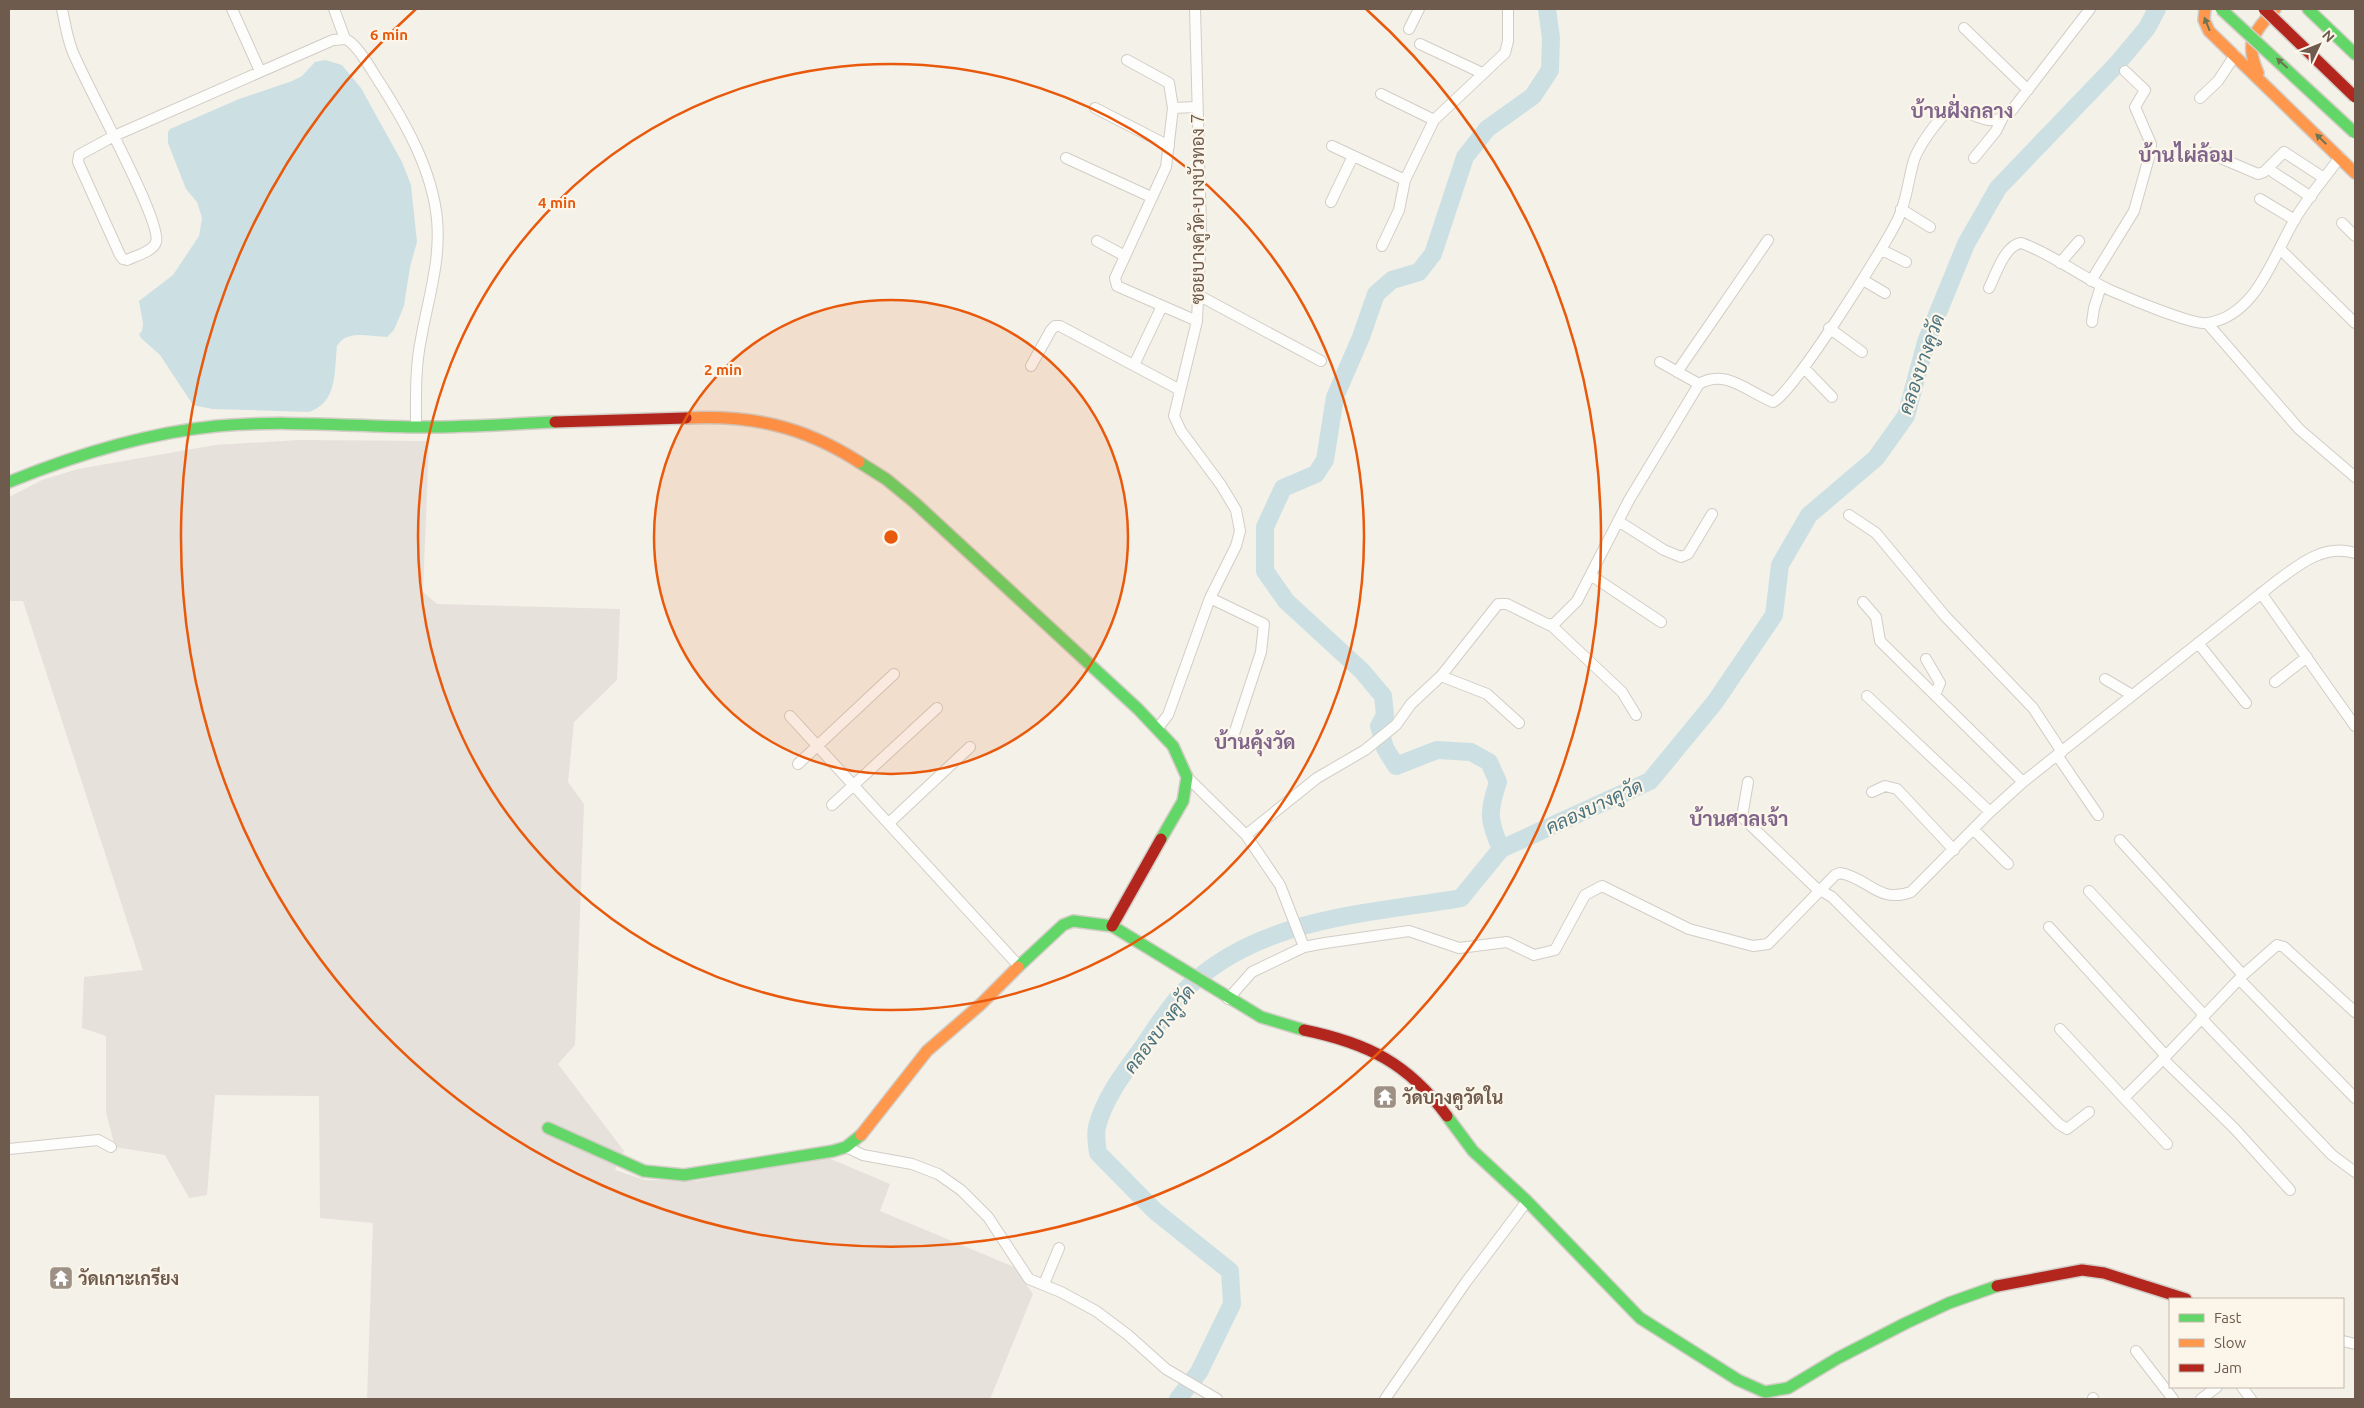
<svg xmlns="http://www.w3.org/2000/svg" width="2364" height="1408" font-family="Ubuntu,Sarabun,sans-serif">
<rect width="100%" height="100%" fill="#f4f1e9"/>
<path fill="#e6e1da" d="M299,440l130,1 -6,151 14,12 183,5 -3,71 -43,42 -6,60 16,22 -9,241 -17,19 66,87 -9,19 30,10 52,1 129,-24 64,27 -10,27 134,56 19,27 -43,105h-623l6,-176 -53,-5 -1,-122 -104,-1 -8,100 -18,3 -24,-43 -50,-8 -9,-35v-76l-24,-8 2,-51 59,-7 -120,-369h-14v-104l33,-17 36,-11 137,-24z"/>
<path fill="#cce0e3" d="M325,60l17,5 19,23 41,74 9,23 6,57 -7,25 -6,39 -10,24 -7,7c-17,0 -40,-8 -50,9 -3,26 1,56 -28,66l-97,-3 -19,-4 -33,-50 -19,-17 -2,-4 3,-3 1,-8 -4,-22 34,-26 26,-39 3,-18 -5,-16 -11,-13 -18,-46v-11l2,-3 69,-30 53,-18 10,-5 13,-14z"/>
<g fill="none" stroke-linecap="round" stroke-linejoin="round">
<path stroke="#cce0e3" stroke-width="18" d="M1501,849c-13,-29 -13,-37 -3,-67l-9,-20 -18,-10 -34,-2 -41,16 -11,-18 -6,-22 6,-11 -2,-19 -21,-25 -76,-70 -21,-30v-44l18,-39 33,-14 9,-14 10,-63 26,-60 15,-43 16,-14 27,-8 14,-18 32,-97 22,-28 46,-33 17,-26 1,-32 -4,-29
M1178,1399l21,-27 33,-68 -2,-33 -75,-60 -57,-58c-1,-8 -3,-18 -1,-26 7,-28 26,-53 43,-76 14,-20 28,-44 45,-61 72,-72 181,-76 276,-92l40,-49 149,-68 65,-79 59,-87 6,-50 29,-50 67,-57 30,-42 20,-74 40,-98 32,-56 118,-123 31,-37 10,-19"/>
<defs>
<path id="street" d="M62,9c3,14 5,28 10,41 11,30 91,172 84,192 -2,9 -21,14 -29,18l-4,-1 -3,-4 -42,-93 1,-7 35,-19 219,-96c3,0 9,-1 12,-1 11,3 27,32 33,41 27,42 54,89 59,139 4,42 -9,80 -16,120 -6,29 -5,59 -5,88
M232,9l28,62
M334,9l11,30
M1964,28l64,62
M1409,29l10,-20
M1420,44l62,29
M1127,60l42,23 4,25 -7,59 -51,111 2,8 80,35
M1381,94l53,26
M2200,98l18,-17 17,-26
M1095,108l74,38
M1173,108l24,-1
M1332,146l73,34
M2204,151l54,23 6,-2 20,-20 40,26
M1066,158l85,39
M1974,158l22,-27 7,-14
M2273,172l38,25
M2260,199l35,21
M1331,202l22,-46
M1901,209l29,18
M2342,223l13,13
M1097,241l28,15
M1382,246l17,-36 6,-30 29,-60 71,-67 3,-12v-32
M2280,249l75,74
M1882,250l24,12
M2060,263l19,-22
M1863,280l22,13
M2091,281l43,-70 16,-57 1,-10 -16,-37 10,-17 -20,-19
M1989,288c7,-14 16,-43 32,-45 28,9 62,35 91,48 16,7 82,35 96,32 49,-8 65,-67 87,-104 13,-22 30,-41 45,-62
M1198,295l123,66
M2092,322l2,-14 7,-22
M2208,324l91,105 56,48
M1829,328l33,24
M1660,362l39,22
M1134,365l28,-59
M1031,366l20,-36 4,-4h5l120,64
M1804,368l28,29
M1677,372l91,-132
M1849,515l27,18 69,83 88,92 29,44
M1618,521l46,29 17,7 7,-3 24,-40
M1592,576l69,46
M2261,593l94,133
M1210,598l54,26 -3,28 -28,85
M1863,602l13,15 4,24 143,141
M1552,626l70,66 14,23
M2198,643l48,60
M1926,659l14,24 -5,12
M1441,676l46,18 32,29
M2105,679l27,16
M2275,682l32,-25
M1867,696l123,116
M790,716l228,249
M1157,729l11,-14 42,-117 26,-52 4,-15 -4,-21 -15,-25 -40,-54 -7,-15 23,-95 4,-92 -6,-220
M2057,755l41,60
M798,764l96,-90
M1187,777l59,58 34,50 24,62
M1748,782l-6,35 73,70 17,10 227,227 8,5 22,-17
M1872,792l13,-6 12,3 57,61
M832,805l105,-97
M890,822l80,-75
M1973,829l35,35
M1246,835l71,-57 48,-28 31,-25 15,-21 30,-28 57,-72h9l42,21 6,-2 22,-22 52,-101 70,-116c26,-16 49,8 74,18 19,-7 113,-157 125,-183 9,-19 10,-39 16,-59 5,-14 17,-30 26,-41 17,-21 36,4 56,1 6,-2 11,-6 16,-10l78,-101
M2120,840l123,135
M2089,891l115,124
M2049,927l117,129
M2239,979l116,119
M1228,999l24,-27 52,-25 21,-4 84,-12 50,17 48,-6 27,13 21,-5 30,-55 17,-9 87,43 64,17 15,-2 67,-69 5,-2c29,5 38,31 71,19l79,-80 33,-30 250,-198c24,-18 50,-41 82,-31
M2201,1018l131,137 23,17
M2060,1029l64,69 39,-39
M2124,1098l43,46
M846,1147l17,8 49,9 26,10 23,16 27,27 41,62 32,13 35,19 32,24 38,34 51,30
M9,1149l89,-9 13,7
M2290,1190l-56,-62 -71,-69 80,-84 34,-30 7,2 71,65
M1044,1284l15,-36
M2343,1341l12,3
M2136,1351l37,48
M2242,1387l9,12
M2093,1398v1
M1385,1399l81,-117 61,-81
M2201,1399l16,-12"/>
<path id="fast" d="M2308,9l47,45
M859,462l27,17 28,23 224,207 35,37 14,31 -4,24 -22,38
M9,482c66,-27 137,-49 208,-56 66,-6 131,0 197,1 47,1 94,-3 141,-5
M1018,967l45,-42 10,-4 39,5 149,91 43,13
M1447,1116l26,35 54,50 113,117 98,62 27,12 23,-4 50,-30 68,-35 43,-20 48,-17
M548,1128l96,43 40,4 149,-24 13,-4 15,-12"/>
<path id="slow" d="M2205,9l-1,11 5,11 146,142
M2258,73c-14,-32 -4,-40 17,-64
M686,418c66,-3 117,8 173,44
M861,1135l66,-84 53,-46 38,-38"/>
<path id="jam" d="M555,422l131,-4
M1112,926l49,-87
M1304,1030c63,13 104,33 143,86
M1997,1286l85,-16 22,3 82,26"/>
</defs>
<use href="#street" stroke="#d2cdc6" stroke-width="12"/>
<use href="#fast" stroke="#d2cdc6" stroke-width="14"/>
<use href="#slow" stroke="#d2cdc6" stroke-width="14"/>
<use href="#jam" stroke="#d2cdc6" stroke-width="14"/>
<use href="#street" stroke="#fdfdfc" stroke-width="10"/>
<use href="#fast" stroke="#63d668" stroke-width="11"/>
<use href="#slow" stroke="#ff974d" stroke-width="11"/>
<use href="#jam" stroke="#b3261e" stroke-width="11"/>
<defs>
<path id="fast-bridge" d="M2221,9l134,124"/>
<path id="jam-bridge" d="M2264,9l91,88"/>
</defs>
<use href="#fast-bridge" stroke="#d3cdc6" stroke-width="14" stroke-linecap="butt"/>
<use href="#jam-bridge" stroke="#d3cdc6" stroke-width="14" stroke-linecap="butt"/>
<use href="#fast-bridge" stroke="#63d668" stroke-width="11"/>
<use href="#jam-bridge" stroke="#b3261e" stroke-width="11"/>
</g>
<defs><path id="oneway-solid" d="M-6-.8H1V-3.2L6.5 0L1 3.2V.8H-6Z" transform="scale(1.25)"/></defs>
<g fill="#6c7452">
<use href="#oneway-solid" transform="translate(2207 24) rotate(-112)"/>
<use href="#oneway-solid" transform="translate(2282 63) rotate(-138)"/>
<use href="#oneway-solid" transform="translate(2321 139) rotate(-136)"/>
</g>
<circle cx="891" cy="537" r="237" fill="#e8590c" fill-opacity=".12"/>
<g fill="none" stroke="#e8590c" stroke-width="2.5">
<circle cx="891" cy="537" r="237"/>
<circle cx="891" cy="537" r="473"/>
<path d="M1366 9A710 710 0 1 1 416 9"/>
</g>
<defs>
<symbol id="temple-square" viewBox="-11 -11 22 22"><rect x="-9" y="-9" width="18" height="18" rx="4" fill="#9d9084" stroke="#fcf6ea"/><path d="M0-6L5-2H3V0L6.5 2.5H4V6H1.5V3h-3V6H-4V2.5H-6.5L-3 0V-2H-5Z" fill="#fff"/></symbol>
</defs>
<g fill-rule="evenodd">
<use href="#temple-square" x="1371" y="1083" width="28" height="28"/>
<use href="#temple-square" x="47" y="1264" width="28" height="28"/>
</g>
<g text-anchor="middle" dominant-baseline="central" stroke-width="4.5" stroke-linejoin="round" paint-order="stroke">
<g font-size="18" fill="#6e5b4d" stroke="#fcf6ea">
<text transform="translate(1197 209) rotate(-90)">ซอยบางคูวัด-บางบัวทอง 7</text>
</g>
<g font-size="18" font-weight="bold" fill="#6e5b4d" stroke="#fcf6ea" text-anchor="start">
<text x="1402" y="1097">วัดบางคูวัดใน</text>
<text x="78" y="1278">วัดเกาะเกรียง</text>
</g>
<g font-size="19" font-style="italic" fill="#4a7380" stroke="#fcf6ea">
<text transform="translate(1921 364) rotate(-71)">คลองบางคูวัด</text>
<text transform="translate(1594 806) rotate(-25)">คลองบางคูวัด</text>
<text transform="translate(1159 1029) rotate(-53)">คลองบางคูวัด</text>
</g>
<g font-size="20" font-weight="bold" fill="#80658b" stroke="#fcf6ea">
<text x="1962" y="110">บ้านฝั่งกลาง</text>
<text x="2186" y="154">บ้านไผ่ล้อม</text>
<text x="1255" y="741">บ้านคุ้งวัด</text>
<text x="1739" y="818">บ้านศาลเจ้า</text>
</g>
</g>
<circle cx="891" cy="537" r="8" fill="#e8590c" stroke="#fcf6ea" stroke-width="2.5"/>
<g font-size="15" text-anchor="middle" font-weight="bold" fill="#e8590c" stroke="#fcf6ea" stroke-width="4.5" stroke-linejoin="round" paint-order="stroke">
<text x="389" y="40">6 min</text>
<text x="557" y="208">4 min</text>
<text x="723" y="375">2 min</text>
</g>
<rect width="2364" height="1408" fill="none" stroke="#6e5b4d" stroke-width="20"/>
<rect x="2169" y="1298" width="175" height="90" fill="#fcf6ea" stroke="#c3b8ab"/>
<rect x="2179" y="1314" width="25" height="8" fill="#63d668" stroke="#c3b8ab"/>
<text x="2214" y="1323" font-size="15" fill="#6e5b4d">Fast</text>
<rect x="2179" y="1339" width="25" height="8" fill="#ff974d" stroke="#c3b8ab"/>
<text x="2214" y="1348" font-size="15" fill="#6e5b4d">Slow</text>
<rect x="2179" y="1364" width="25" height="8" fill="#b3261e" stroke="#c3b8ab"/>
<text x="2214" y="1373" font-size="15" fill="#6e5b4d">Jam</text>
<g transform="translate(2319 45) rotate(47)" stroke="#fcf6ea" stroke-width="4" paint-order="stroke">
<path d="M0-4L9 19L0 12L-9 19Z" fill="#6e5b4d"/>
<text y="-8" font-size="14" font-weight="bold" text-anchor="middle" fill="#6e5b4d">N</text>
</g>
</svg>
